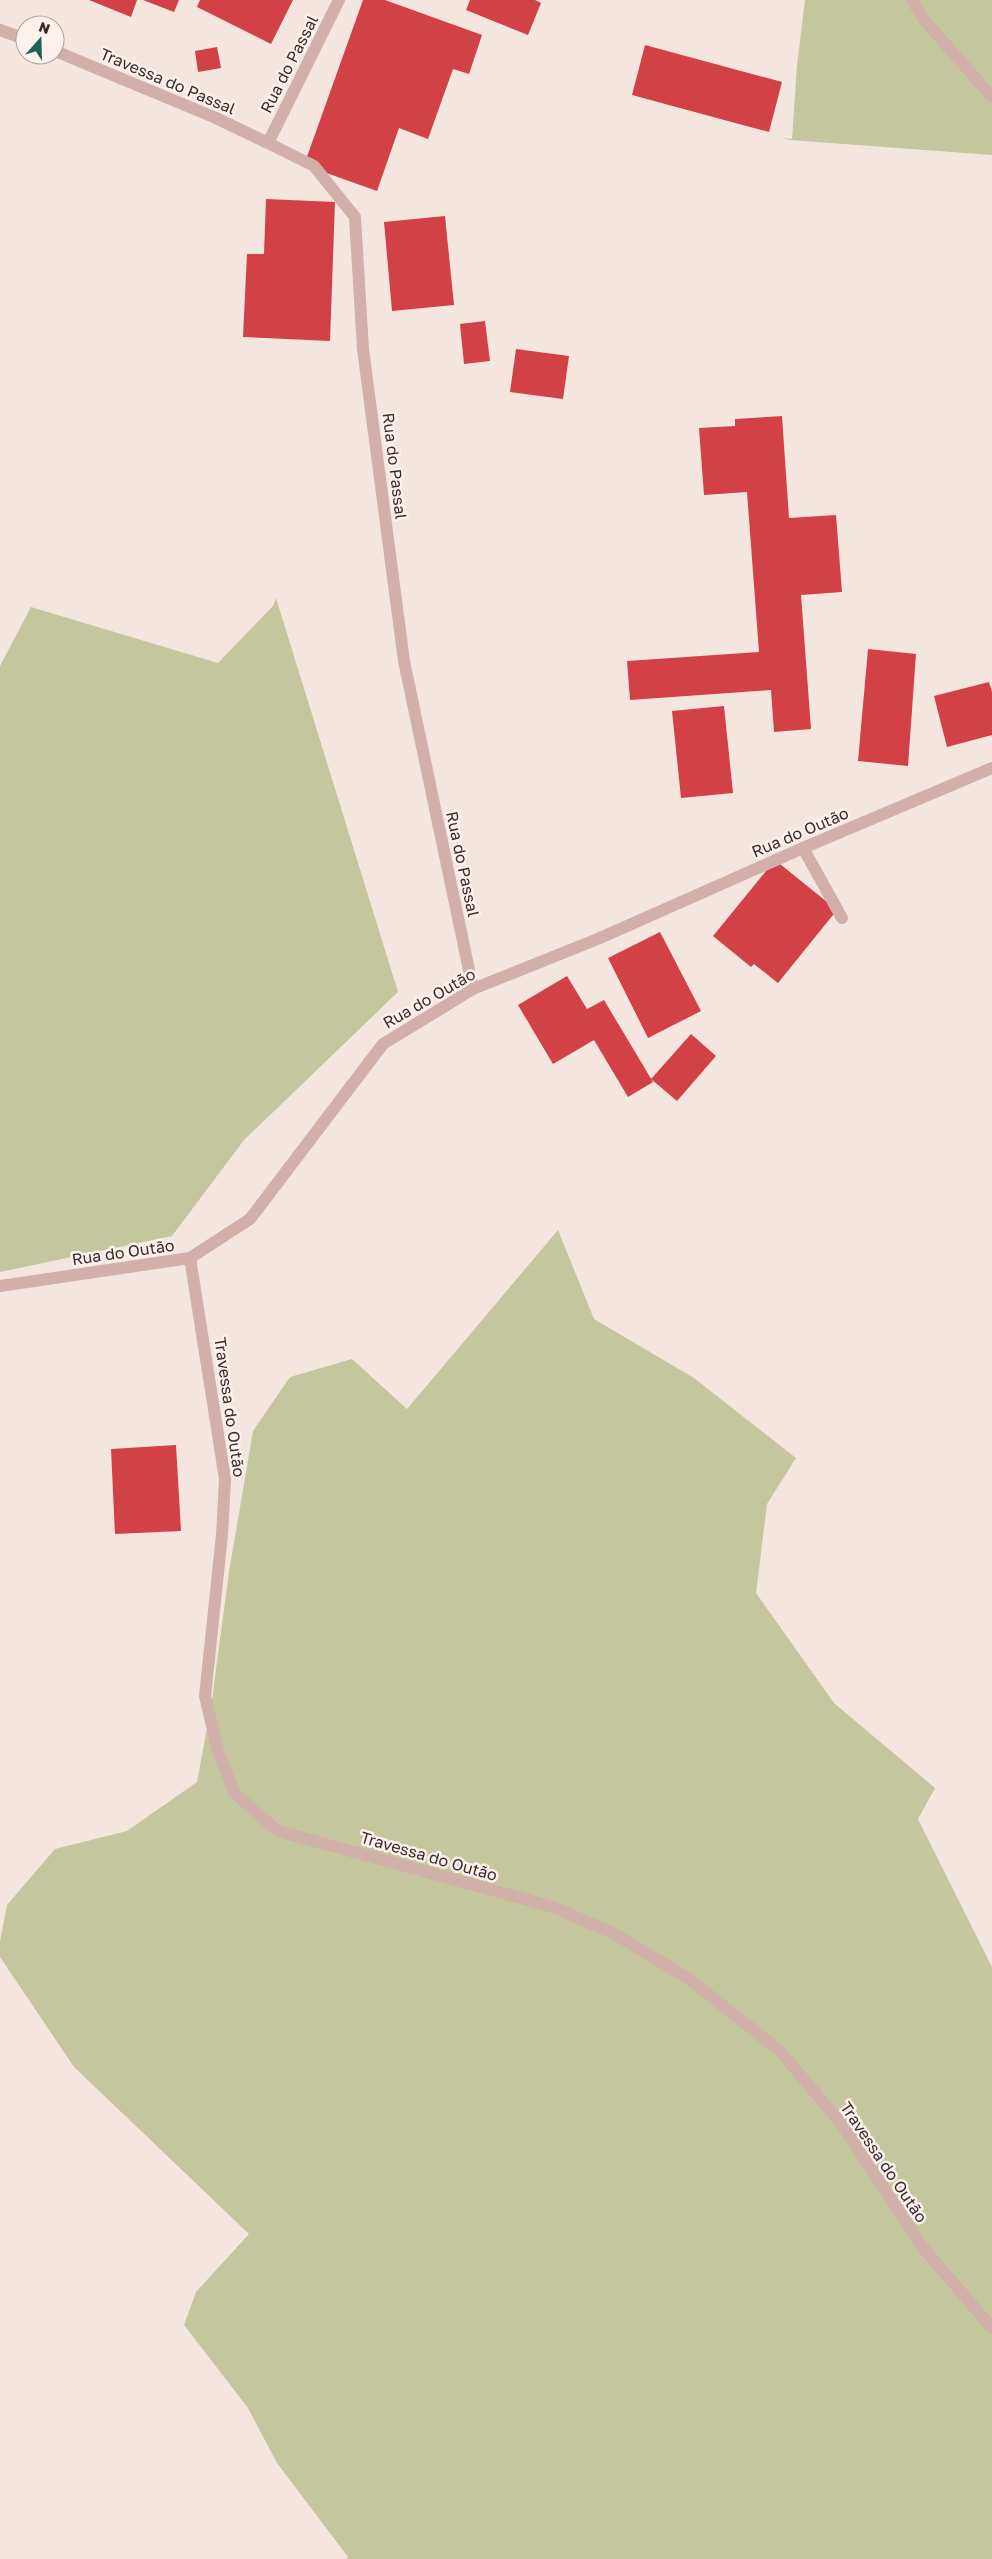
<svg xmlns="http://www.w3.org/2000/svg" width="992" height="2559" font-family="'Golos Text',sans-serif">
<rect width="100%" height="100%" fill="#f5e5df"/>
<path fill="#c4c79d" d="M805,0h187v155l-202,-15 -8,-2 10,1 5,-74z
M276,598l122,394 -154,148 -72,96 -172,36v-606l31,-59 187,56 55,-57z
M558,1230l36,89 100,59 102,80 -29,46 -11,89 78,110 101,85 -17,31 74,148v592h-646l2,-2 -71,-94 -29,-55 -64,-83 12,-33 53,-58 -175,-167 -74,-110v-16l7,-36 48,-56 72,-18 70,-49 14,-75 18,-135 24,-141 37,-54 62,-18 55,50z"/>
<path fill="#d24146" d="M89,0h48l-6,17z
M143,0h36l-5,12z
M200,0h93l-22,44 -74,-37z
M363,0h22l97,35 -13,39 -16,-5 -25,70 -29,-11 -22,63 -73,-26z
M470,0h65l6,3 -13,32 -62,-25z
M645,45l137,37 -13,50 -137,-37z
M217,47l4,21 -23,4 -3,-21z
M266,199l69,3 -5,139 -87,-4 4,-83h17z
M445,216l9,89 -62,6 -8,-89z
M485,321l5,40 -26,3 -4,-40z
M516,349l53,7 -6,43 -53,-7z
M782,416l7,102 47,-3 6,77 -41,3 10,134 -37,3 -3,-42 -141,10 -3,-39 132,-9 -12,-160 -43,3 -5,-67 36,-2v-7z
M868,649l48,5 -8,112 -50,-5z
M989,682l3,10v43l-45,12 -13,-51z
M724,706l9,87 -52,5 -9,-87z
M775,860l62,50 -59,73 -24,-19 -3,3 -38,-31z
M660,932l41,79 -53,27 -40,-80z
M567,976l20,33 17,-9 49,82 -25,15 -34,-57 -41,24 -35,-59z
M691,1034l25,22 -39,45 -26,-22z
M176,1445l5,86 -66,3 -4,-85z"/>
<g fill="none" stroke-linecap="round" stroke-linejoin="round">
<path stroke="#d0b0a9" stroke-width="12" d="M268,143l46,23 41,51 8,132 41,312 69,328
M803,848l39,70"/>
<path stroke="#d0b0a9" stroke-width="12" d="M912,0l12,20 68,77
M0,30l25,9
M55,51l161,67 52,25 71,-143
M190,1258l35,221 -3,56 -17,161 13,55 16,42 44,38 275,76 62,27 74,45 91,72 63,75 80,122 69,80
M0,1286l190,-28 60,-39 133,-175 90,-55 127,-51 203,-90 189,-80"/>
</g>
<g text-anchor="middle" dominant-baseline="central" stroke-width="5" stroke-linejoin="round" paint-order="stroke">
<g font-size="16" fill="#3c2a2a" stroke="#fcf1ed">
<text transform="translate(289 64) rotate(-63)">Rua do Passal</text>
<text transform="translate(168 81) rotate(23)">Travessa do Passal</text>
<text transform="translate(395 466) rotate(83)">Rua do Passal</text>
<text transform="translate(800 832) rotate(-23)">Rua do Outão</text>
<text transform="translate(463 864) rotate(78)">Rua do Passal</text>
<text transform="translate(429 998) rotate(-30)">Rua do Outão</text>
<text transform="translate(123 1252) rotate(-8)">Rua do Outão</text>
<text transform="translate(230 1407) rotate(82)">Travessa do Outão</text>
<text transform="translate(429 1856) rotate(16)">Travessa do Outão</text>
<text transform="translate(884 2162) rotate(56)">Travessa do Outão</text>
</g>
</g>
<g transform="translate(40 40) rotate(20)"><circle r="24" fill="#fcf1ed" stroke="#afa19f"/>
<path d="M0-4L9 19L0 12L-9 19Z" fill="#1a6354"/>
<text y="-8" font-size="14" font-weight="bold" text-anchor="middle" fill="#3c2a2a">N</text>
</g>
</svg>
